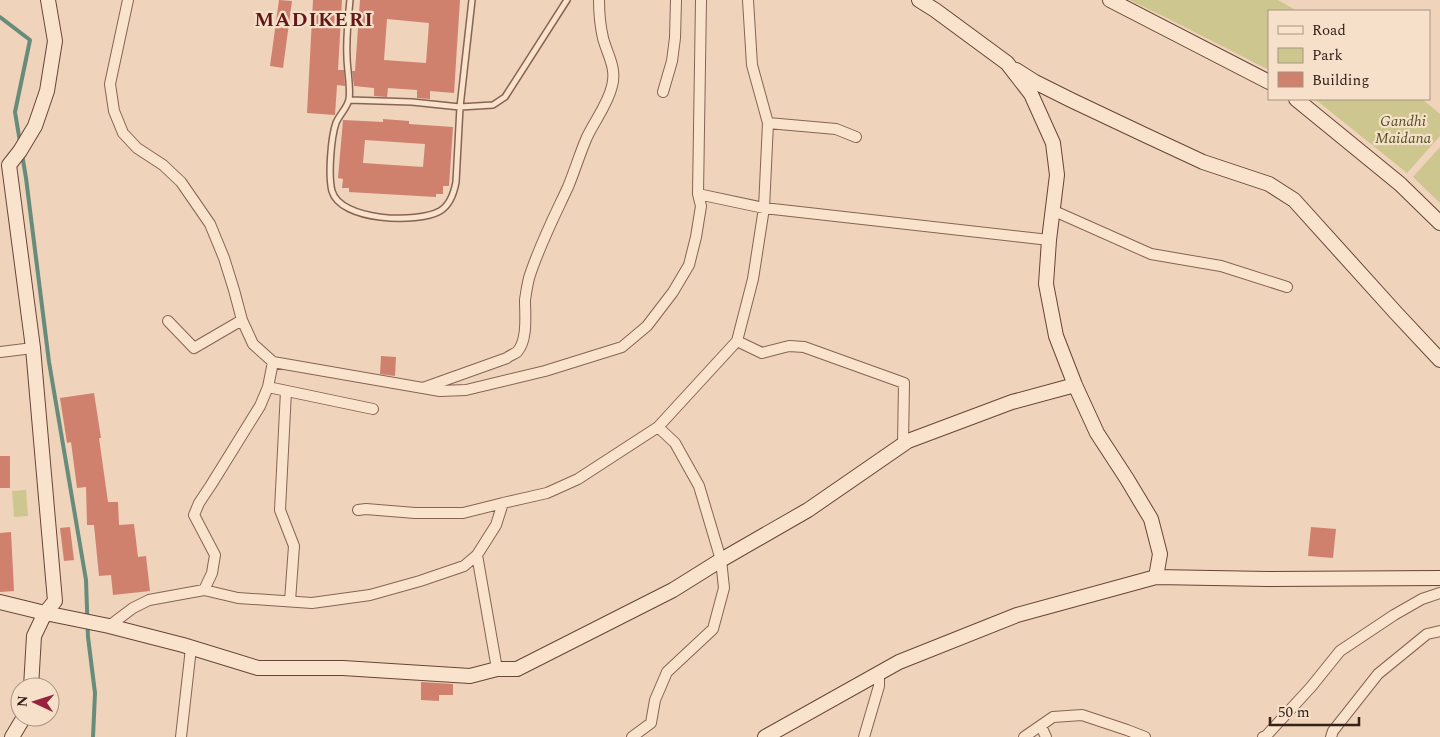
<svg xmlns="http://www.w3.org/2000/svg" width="1440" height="737" font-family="Spectral,serif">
<rect width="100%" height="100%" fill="#efd3ba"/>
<path fill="#cdc68e" d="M1129,0h149l19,11h-28v59l-108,-55z
M1315,99h107l18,15v22l-33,37z
M1440,147v56l-27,-26z
M26,490l2,26 -14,1 -2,-26z"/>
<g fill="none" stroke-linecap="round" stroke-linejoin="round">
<path stroke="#678c7b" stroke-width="4" d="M0,17l30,23 -15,72 5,30
M22,154l4,24 23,184 37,218 2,57 7,56 -2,44"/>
</g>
<path fill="#cf816e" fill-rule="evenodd" d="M279,0l13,1 -9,67 -13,-2z
M313,0h29l-4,70h6l1,16 -8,-1 -2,30 -28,-2z
M360,0h100l-6,93 -24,-2v8l-13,-1v-8l-29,-2 -1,9 -13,-1v-8l-20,-2 -2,-15h3zM387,19l42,4 -3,40 -42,-3z
M383,119l26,2v3l44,3 -4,59h-6v8h-7v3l-87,-5v-4h-7l1,-9 -5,-1 5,-58 40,2zM365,140l60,4 -2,23 -60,-4z
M381,356l15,1 -1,19 -15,-2z
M94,393l7,45h-2l9,64h10l1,23 15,-1 4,33 8,-1 4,35 -37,4 -2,-20 -12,1 -5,-51h-7l-1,-38 -9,1 -6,-46 -4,1 -7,-45z
M0,456h10v32h-10z
M70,527l4,33 -10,1 -4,-33z
M1311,527l25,2 -3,29 -25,-2z
M11,532l3,59 -14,1v-59z
M421,682l32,2v11h-14v6l-18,-1z"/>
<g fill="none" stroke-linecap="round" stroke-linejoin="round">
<defs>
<path id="lane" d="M350,0c-2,19 -4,39 -3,57 0,11 4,33 2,42 -1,8 -10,16 -13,24 -5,14 -8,53 -4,68 8,30 85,33 108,20 10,-6 14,-18 16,-29l4,-75 33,-2 12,-8 62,-97
M349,100l63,2 48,5 12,-107"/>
<path id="street" d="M128,0l-18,84 4,27 9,22 14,15 26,17 18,17 29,42 14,34 10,32 8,30 11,24 20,18 167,29 26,-1 79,-19 77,-24 25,-21 26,-34 16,-27 7,-28 5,-31 -3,-12 3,-194
M663,92l9,-31 3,-23 1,-38
M768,123l68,6 20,8
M698,194l66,14 285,32
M1052,210l99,44 70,12 66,21
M168,321l26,27 48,-28
M737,341l25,12 27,-7 15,1 100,36 -1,61
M0,352l33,-4
M268,387l105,22
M423,388l84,-30c2,-2 7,-4 10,-6 11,-12 8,-37 8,-52 1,-7 2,-14 4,-22 10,-32 25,-61 39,-91 7,-17 12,-34 19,-50 8,-17 21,-33 25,-51 5,-18 -5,-32 -9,-48 -3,-13 -4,-25 -4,-38
M286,391l-6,119 14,36 -4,55
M358,510l8,-1 49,4h48l40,-10
M477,555l20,114
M204,590l8,-17 3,-18 -21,-40 5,-12 12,-18 49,-79 8,-19 5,-25
M109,626l24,-18 16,-8 55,-10 34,8 74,5 58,-8 50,-14 44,-15 13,-11 19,-30 7,-22 44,-10 31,-14 80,-52
M1041,726l5,11
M181,737l10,-89
M632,737l19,-14 4,-23 12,-28 46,-43 11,-41 -3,-28 -22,-74 -24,-43 -17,-16 79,-86 16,-62 11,-71 4,-85 -16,-58 -4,-65
M864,737l15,-51v-13
M1024,737l29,-20 29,-2 45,15 18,7
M1263,737l3,-1 45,-49 29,-36 54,-36 28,-16 18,-6
M1331,737l2,-6 45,-57 49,-40 13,-3"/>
<path id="secondary" d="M919,0l16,10 72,53 24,31 22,49 4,32 -8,65 -3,44 10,52 19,49 22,48 30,46 24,40 9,35 -4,23
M1110,0l159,82
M1016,70l19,12 36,18 74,35 58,27 66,22 25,16 102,113 44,47
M1296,99l104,85 40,39
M0,602l45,11 64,13 74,19 75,23h85l127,8 27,-7h20l156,-79 48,-30 87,-50 100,-69 104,-39 63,-17
M31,687l3,-51 11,-23 10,-12 -22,-253 -24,-183 11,-14 15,-25 12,-35 8,-50 -7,-41
M12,737l12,-20
M765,737l134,-75 118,-47 139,-38 112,2 172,-1"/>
</defs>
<use href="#lane" stroke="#866454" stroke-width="8"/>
<use href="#street" stroke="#866454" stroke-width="12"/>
<use href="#secondary" stroke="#674538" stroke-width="16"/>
<use href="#lane" stroke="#fae3cd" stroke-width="5"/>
<use href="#street" stroke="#fae3cd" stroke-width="10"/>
<use href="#secondary" stroke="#fae3cd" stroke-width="14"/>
</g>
<g text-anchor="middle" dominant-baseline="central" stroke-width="4.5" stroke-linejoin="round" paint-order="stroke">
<g font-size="15" font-style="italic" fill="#505220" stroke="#f6e0ca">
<text x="1403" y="121">Gandhi<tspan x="1403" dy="17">Maidana</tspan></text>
</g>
<g font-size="20" font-weight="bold" letter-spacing="1" fill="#621819" stroke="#f6e0ca">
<text x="314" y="20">MADIKERI</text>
</g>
</g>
<rect x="1268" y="10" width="162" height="90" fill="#f6e0ca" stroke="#a89484"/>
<rect x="1278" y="26" width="25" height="8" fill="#fae3cd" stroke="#a89484"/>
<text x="1312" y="35" font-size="15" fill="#34211a">Road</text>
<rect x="1278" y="48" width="25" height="15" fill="#cdc68e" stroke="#a89484"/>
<text x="1312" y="60" font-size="15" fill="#34211a">Park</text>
<rect x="1278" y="72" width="25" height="15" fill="#cf816e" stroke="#a89484"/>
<text x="1312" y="85" font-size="15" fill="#34211a">Building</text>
<g transform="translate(35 702) rotate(274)"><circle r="24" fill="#f6e0ca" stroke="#a89484"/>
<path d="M0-4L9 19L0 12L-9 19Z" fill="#97223d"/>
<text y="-8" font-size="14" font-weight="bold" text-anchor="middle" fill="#34211a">N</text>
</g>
<path d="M1270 717v8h89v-8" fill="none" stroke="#34211a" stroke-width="2.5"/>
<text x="1278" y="717" font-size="15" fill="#34211a" stroke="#f6e0ca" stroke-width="4" paint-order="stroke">50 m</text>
</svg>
